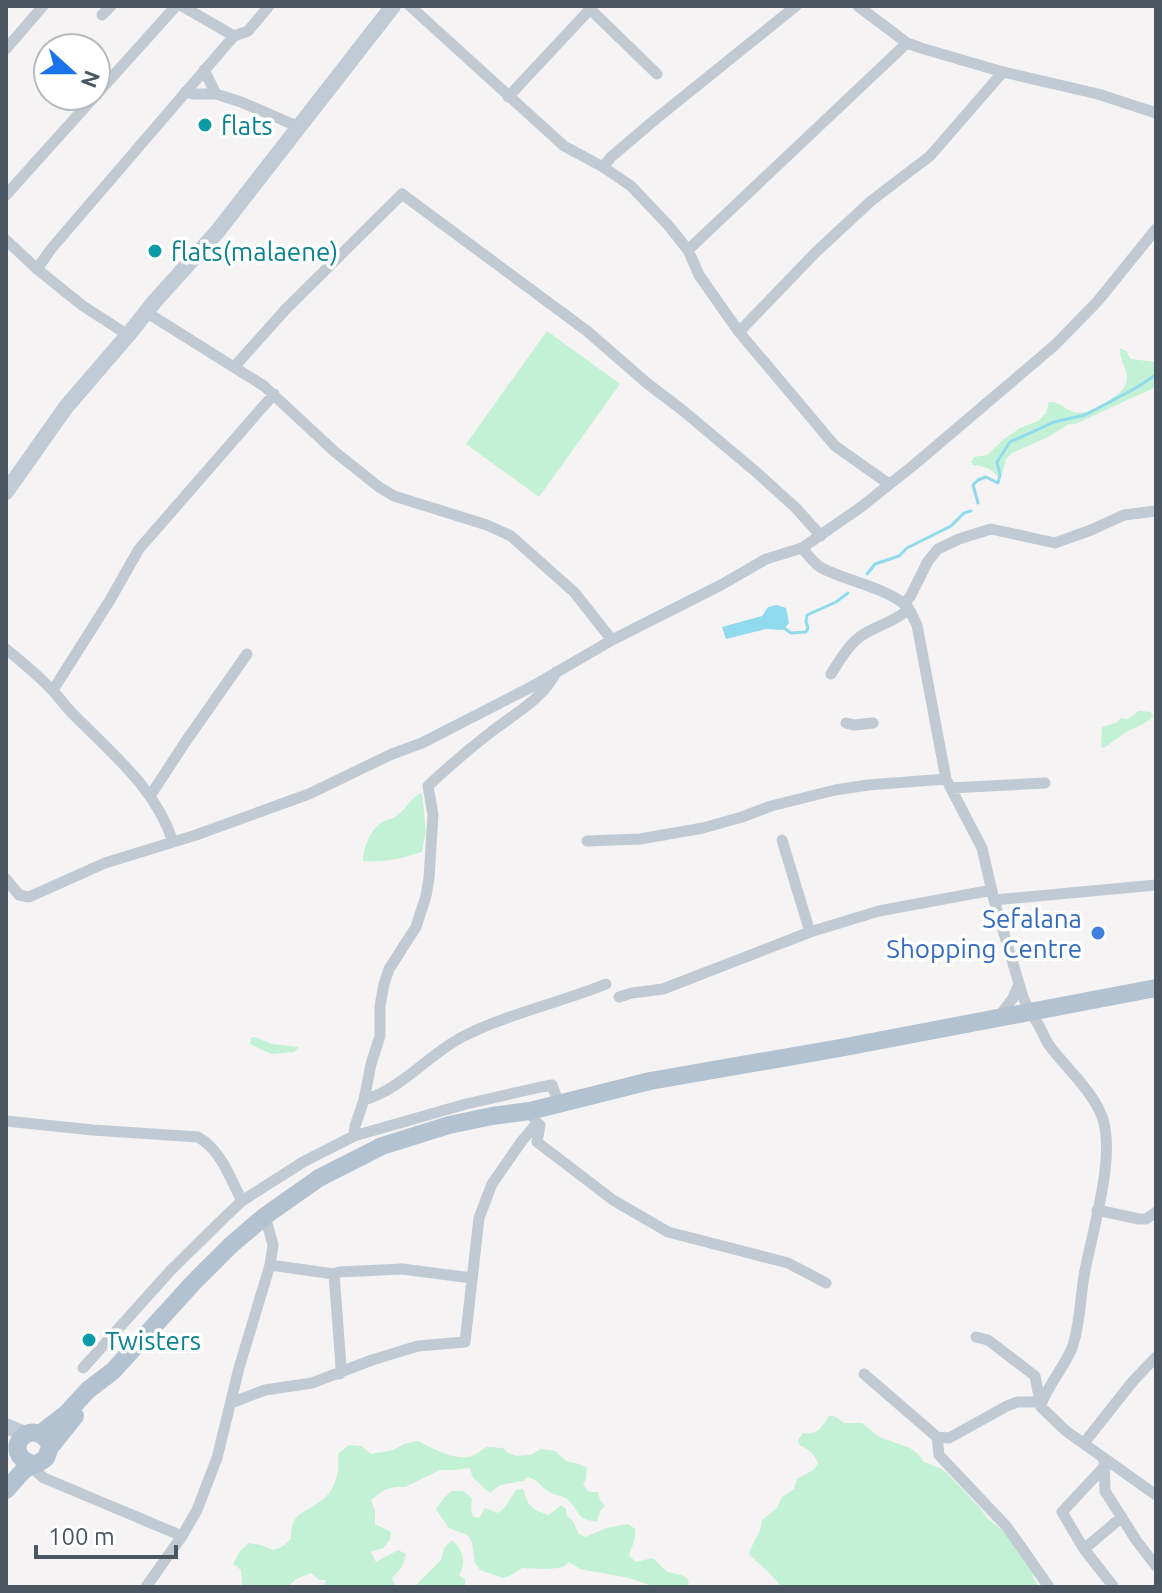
<svg xmlns="http://www.w3.org/2000/svg" width="1162" height="1593" font-family="Ubuntu,sans-serif">
<rect width="100%" height="100%" fill="#f5f3f3"/>
<path fill="#c3f1d5" d="M547,331l73,53 -81,113 -73,-53z
M1120,348l6,3 5,8 25,3v25l-81,37h-6l-21,13 -36,16 -6,6 -4,16 -5,1c-6,-8 -14,-10 -24,-11l-2,-3 3,-5 13,-2 17,-16 16,-11 18,-7 8,-8 3,-11c12,-1 18,10 29,11 14,0 49,-19 49,-34 0,-11 -8,-20 -7,-31z
M1139,711l12,1 2,5c-10,9 -22,11 -31,18 -6,4 -12,9 -18,13l-3,-1 1,-20 14,-4 5,-5 7,1z
M422,793l4,38 -4,21c-17,6 -41,11 -59,9 0,-12 8,-33 19,-39 6,-3 12,-3 17,-8 9,-7 13,-18 23,-21z
M255,1037l17,7 27,3 -5,5 -23,2 -21,-10 1,-6z
M829,1416h5l10,7h18l17,14 31,11 8,6 6,8 16,6 8,6 31,33 8,11 16,13 29,37 1,9 6,10h-258c-9,-14 -21,-21 -32,-33 4,-14 12,-19 13,-34l15,-12 5,-11 12,-8 3,-10 16,-9 5,-6c-3,-10 -9,-15 -19,-19l-1,-5 5,-7c15,2 19,-6 26,-17z
M418,1441c14,7 35,19 51,16 7,-2 12,-7 18,-10l16,1 5,5 9,3 13,-1 11,-6 14,2 11,10 13,3 8,4 -1,11 -3,6 6,7h9l2,8 5,6 -5,5 -3,10c-21,0 -17,-11 -30,-22 -6,-4 -13,-4 -18,-7 -9,-6 -9,-11 -21,-15l-5,4 -23,4 -10,8 -17,-15 -3,-10 -16,2h-14l-35,17h-10l-11,3 -13,10 4,11v13l16,8 -1,8 -7,8 -12,4 5,10 22,-12 8,4 -4,13 -10,11 4,9h-73l3,-7h-7l-8,-7 -15,6 -8,8h-47l1,-5 -1,-12 -8,-6 7,-13 9,-8 12,2 12,5 9,-3 9,-8c-1,-27 13,-25 30,-38 15,-11 19,-30 17,-47l11,-9 12,1 10,8 22,-4 11,-6z
M523,1489c2,4 2,8 4,11 3,9 14,13 22,15l12,-10 5,4 1,7 6,5 5,12 7,4 22,-9 21,-4 7,5v9l-6,18 7,6 17,-4 14,14 15,3 6,4 1,8h-34l-26,-9 -49,-9 -11,-7 -6,5 -13,2 -28,-1 -11,7 -8,3 -23,-8 -5,-7 -3,-21 -5,-7 -18,-7 -13,-19 8,-11 8,-7h11l9,7 -1,10 2,9 6,1 6,-10 13,5 7,-6 11,-17z
M452,1540c11,10 15,21 7,35l6,4v8h-51l27,-27 3,-12z"/>
<path fill="#90daee" d="M777,605l9,3 3,15 -6,7 -17,-1 -40,10 -4,-12 40,-11 6,-9z"/>
<g fill="none" stroke-linecap="round" stroke-linejoin="round">
<path stroke="#90daee" stroke-width="3" d="M978,503l-5,-18 5,-5 8,-3 12,6 2,-8 -3,-13 13,-20 44,-20 31,-7 49,-26 22,-14
M867,574l8,-10 24,-8 8,-8 44,-22 13,-13 7,-2
M784,628l7,5 15,-1 2,-4 -2,-6 1,-7 29,-13 12,-9"/>
<path stroke="#c1cad2" stroke-width="11" d="M182,6l52,30
M410,6l154,140 39,21 28,19 37,39 20,25 11,25 40,57
M858,6l49,37 14,5 82,24 95,22 58,19
M590,9l67,65
M102,15l9,-9
M6,49l37,-43
M204,70l12,24 25,8 58,25
M185,92l8,2h23
M508,97l85,-91
M603,167l8,-10 46,-39 139,-112
M6,195l170,-189
M6,240l31,29 46,37 45,29
M688,250l219,-207
M37,269l14,-20 183,-213 14,-5 21,-25
M146,312l118,74 71,66 44,35 15,9 93,29 24,11 63,56 38,48
M234,367l51,-57 117,-116 185,137 61,53 33,25 74,62 41,37 25,28
M889,484l-54,-38 -96,-114 77,-80 55,-51 59,-45 73,-84
M802,548c6,7 11,14 18,19 22,13 73,22 88,41 4,5 6,12 9,17l29,154 36,69 12,52 29,97c4,10 9,18 15,27 4,7 7,15 11,21 17,23 40,42 52,69 17,39 -10,120 -17,162 -4,24 -4,50 -12,72 -6,16 -31,48 -31,59l25,24 90,64
M904,604l6,-7 18,-36 10,-12 21,-10 32,-10 64,14 36,-13 33,-15 32,-4
M6,649c16,13 32,26 46,41 7,7 13,16 20,23 39,40 84,75 101,129
M831,674c9,-14 18,-31 33,-40 15,-9 32,-13 45,-25
M53,690l57,-90 29,-51 135,-155
M846,723l8,2 19,-2
M951,788l94,-5
M150,796l36,-55 61,-87
M782,840l28,92 69,-21 113,-21
M587,841l53,-2 63,-11 39,-11 29,-11 64,-16 33,-5 78,-6
M6,879l13,16 10,2 76,-34 91,-28 113,-41 83,-40 30,-11 111,-57 79,-46 109,-55 45,-26 36,-11 59,-41 54,-43 140,-119 42,-43 59,-73
M994,900l162,-15
M619,997l13,-4 31,-4 147,-57
M999,1017l14,-19 6,-14
M364,1100c38,-11 64,-45 98,-63 45,-23 97,-34 144,-53
M6,1121l87,9 105,7c23,13 32,41 44,64
M537,1123l3,2 -3,17 76,58 55,32 120,31 38,20
M354,1136l1,-10 9,-26 7,-36 9,-28v-30l4,-22 5,-15 27,-42 10,-31 3,-18 4,-63 -5,-29c20,-19 41,-37 63,-54 23,-18 52,-33 65,-60
M1097,1210l42,9h7l10,-7
M270,1265l64,9 5,-2 63,-3 70,9
M334,1274l7,92 -1,8
M83,1368l88,-98 56,-55 15,-14 61,-39 51,-26 112,-32 75,-17 11,-2 7,19
M864,1374l73,63 12,1 58,-32 10,-4h23l-5,-26 -47,-36 -12,-3
M231,1403l34,-13 47,-7 60,-23 46,-14 47,-4 14,-124 13,-34 29,-42 16,-19 -7,-12
M937,1437l2,18 68,72 42,60
M1084,1443l49,-62 23,-24
M1104,1460l1,31 31,49 20,26
M30,1466l14,12 138,58
M1084,1549l-22,-37 42,-45
M1113,1586l-29,-37 38,-32
M146,1587l36,-51 15,-26 20,-52 22,-90 31,-103 3,-20 -8,-29"/>
<path stroke="#c1cbd6" stroke-width="16" d="M6,492l60,-85 62,-72 27,-34 62,-69 176,-226
M6,1426l19,8"/>
<path stroke="#b3c2d1" stroke-width="18" d="M40,1434l26,-20 22,-24 25,-19 80,-88 38,-38 34,-29 54,-38 63,-32 67,-21 43,-9 38,-5 120,-30 190,-33 316,-60
M32,1464c-32,-11 -4,-48 16,-23
M6,1490l16,-18 10,-8h5l9,-6 4,-11 25,-31"/>
</g>
<g fill="#0f9aa8" stroke="#fff" stroke-width="3">
<circle cx="205" cy="125" r="8"/>
<circle cx="155" cy="251" r="8"/>
<circle cx="89" cy="1340" r="8"/>
</g>
<circle fill="#3f7fe0" stroke="#fff" stroke-width="3" cx="1098" cy="933" r="8"/>
<g text-anchor="middle" dominant-baseline="central" stroke-width="7" stroke-linejoin="round" paint-order="stroke">
<g font-size="26" fill="#0d838f" stroke="#fff" text-anchor="start">
<text x="221" y="125">flats</text>
<text x="171" y="251">flats(malaene)</text>
<text x="105" y="1340">Twisters</text>
</g>
<g font-size="26" fill="#366cbe" stroke="#fff" text-anchor="end">
<text x="1082" y="918">Sefalana<tspan x="1082" dy="30">Shopping Centre</tspan></text>
</g>
</g>
<rect width="1162" height="1593" fill="none" stroke="#4a5661" stroke-width="16"/>
<g transform="translate(72 72) rotate(111)"><circle r="38" fill="#ffffff" stroke="#b7bbc0" stroke-width="2"/>
<path d="M0-6L14 30L0 20L-14 30Z" fill="#1a73e8"/>
<text y="-12" font-size="22" font-weight="bold" text-anchor="middle" fill="#4a5661">N</text>
</g>
<path d="M36 1545v12h140v-12" fill="none" stroke="#4a5661" stroke-width="4"/>
<text x="48" y="1545" font-size="24" fill="#4a5661" stroke="#ffffff" stroke-width="6" paint-order="stroke">100 m</text>
</svg>
